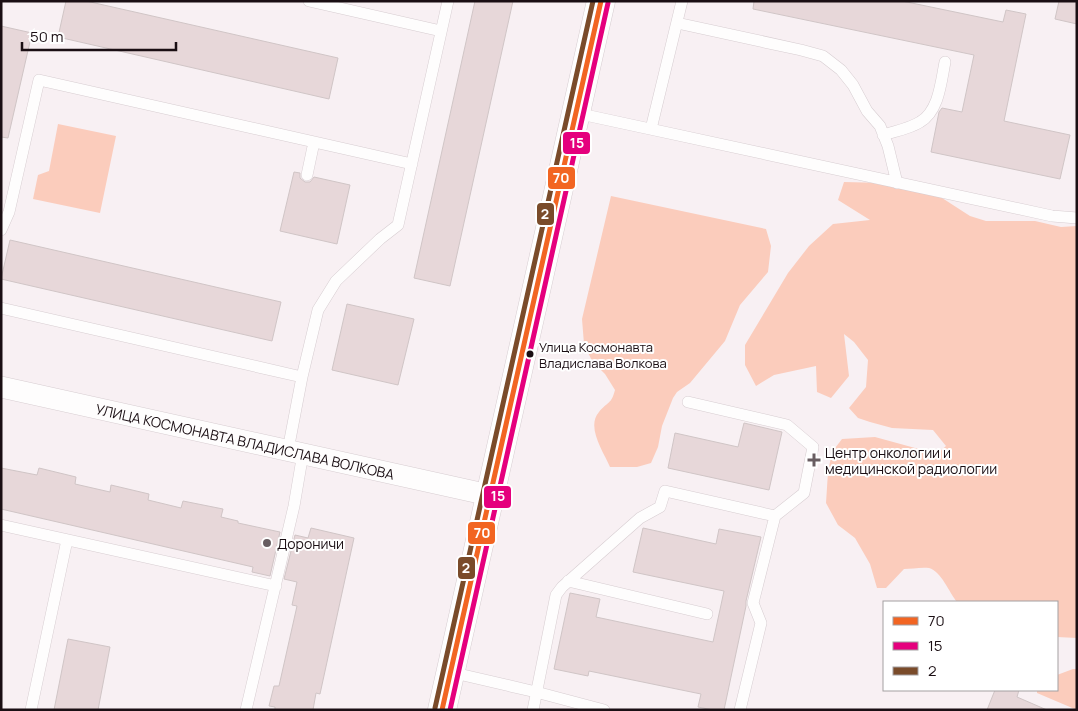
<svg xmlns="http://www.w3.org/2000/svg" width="1078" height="711" font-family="Manrope,sans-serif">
<rect width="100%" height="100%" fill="#f8f0f3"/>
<path fill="#fbccbc" d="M58,124l58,12 -16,77 -67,-14 5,-24 11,-4z
M844,182l41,1 54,13 31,20 16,5h49l26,6 16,-1v412l-20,-1v-35h-100c-8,-10 -16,-31 -28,-34 -8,-1 -18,1 -25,1l-18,19h-9l-7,-24 -15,-26 -17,-13 -12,-22 2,-31 4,-20 10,-13 33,-2 62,17 9,-8 -13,-16 -41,-2 -22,-6 -12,-4 -9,-10 17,-21 2,-27 -14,-18 -10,-8 5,42 -18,22 -14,-6 -1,-26 -42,9 -18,11 -11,-21v-20l43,-72 21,-27 24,-22 37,-4 -32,-20z
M611,196l155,33 5,17 -3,26 -28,33 -15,36 -35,42 -13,9 -4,6 -11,28 -4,21 -7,16 -14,4h-27c-7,-16 -24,-40 -11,-55 9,-11 12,-7 16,-22l-10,-16 -13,-13 -8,-17 -2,-25z
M1073,669h4v41l-40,-17v-3h20v-15z"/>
<path fill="#e7d7d9" stroke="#d0c5c6" d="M66,1h20l252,57 -9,41 -271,-62z
M475,1h38l-63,285 -36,-8z
M754,1h148l101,21 3,-12 20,4 -22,107 66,14 -10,44 -129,-27 8,-40 3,-4 20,4 12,-57 -221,-46z
M1059,1h18v23l-22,-5z
M1,26l31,7 -24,105 -7,-1z
M294,172l6,1v5l5,4h5l4,-5 36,8 -13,59 -57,-13z
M10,240l271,62 -9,39 -271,-62z
M347,304l67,15 -16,66 -66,-15z
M744,423l38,9 -13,58 -101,-22 7,-35 63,14z
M1,468l36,7 2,-7 37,9 -1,7 35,8 1,-7 38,9 -1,6 33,8 2,-7 40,8 -2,8 17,4v2l42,9 -10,44 -18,-4 1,-5 -252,-58z
M311,528l43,10 -34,156 -4,-1 -3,17h-38v-3l-6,-1 5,-20h5l18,-80 -5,-1 5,-23 -13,-3 11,-44 13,3z
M643,528l73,16 3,-15 42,8 -15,64v5l-22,104h-11l-15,-3 3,-13 -112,-23 -1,5 -34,-7 16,-76 30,6 -4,18 117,25 11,-51 -91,-19z
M68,639l42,8 -12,63h-44z
M995,690h24l-2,7 30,13h-60z"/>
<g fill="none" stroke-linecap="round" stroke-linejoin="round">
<defs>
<path id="lane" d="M309,1l132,30
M677,23l124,27 22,6 18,14 12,15 14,26 13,15 8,20 9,37
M576,113l476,103 25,2
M651,129l31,-128
M883,135c12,-4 26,-6 37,-13 19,-11 21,-40 25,-60
M307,175l7,-33
M1,230l8,-18 30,-132 373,84
M1,308l301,69
M688,402l99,23 26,22 -9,46 -29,23
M288,450l14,-73 16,-67 18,-29 44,-42 18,-14 50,-224
M1,525l275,61
M568,581l139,33
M450,672l86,20 68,18
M31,710l36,-170
M246,710l48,-204 9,-53
M533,710l23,-115 6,-8 78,-69 20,-11 5,-16 110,25 -22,87 8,20 -21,87"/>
<g id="street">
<path id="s1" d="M1,387l488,108"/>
</g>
<path id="secondary" d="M442,710l159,-709"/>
</defs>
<use href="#lane" stroke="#d7cdd1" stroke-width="12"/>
<use href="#street" stroke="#d7cdd1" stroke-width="22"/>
<use href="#secondary" stroke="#d7cdd1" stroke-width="29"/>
<use href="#lane" stroke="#fefdfd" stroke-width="11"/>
<use href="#street" stroke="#fefdfd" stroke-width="21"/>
<use href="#secondary" stroke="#fefdfd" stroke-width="28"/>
<defs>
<path id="bus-1" d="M442,710l159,-709"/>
<path id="bus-2" d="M450,710l158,-707"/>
<path id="bus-3" d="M435,708l158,-707"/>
</defs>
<use href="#bus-1" stroke="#fff" stroke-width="9"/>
<use href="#bus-2" stroke="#fff" stroke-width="9"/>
<use href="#bus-3" stroke="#fff" stroke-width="9"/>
<use href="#bus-1" stroke="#f26522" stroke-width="5"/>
<use href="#bus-2" stroke="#e5007d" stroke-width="5"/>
<use href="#bus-3" stroke="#7a4b2a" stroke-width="5"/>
</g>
<circle fill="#1a0e13" stroke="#fff" stroke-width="2" cx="530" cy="354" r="4.5"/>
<g fill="#685d61" stroke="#fff" stroke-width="2">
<path d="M811.5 452.5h5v5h5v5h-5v5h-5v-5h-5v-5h5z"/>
<circle cx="267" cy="543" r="5"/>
</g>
<g text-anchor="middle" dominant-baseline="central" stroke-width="4" stroke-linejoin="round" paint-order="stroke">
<g font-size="13" fill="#1a0e13" stroke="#fff" text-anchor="start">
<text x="539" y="347">Улица Космонавта<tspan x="539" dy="16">Владислава Волкова</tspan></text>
</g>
<g font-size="14" fill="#1a0e13" stroke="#fff">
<text stroke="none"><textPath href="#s1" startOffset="250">УЛИЦА КОСМОНАВТА ВЛАДИСЛАВА ВОЛКОВА</textPath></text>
</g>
<g font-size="14" fill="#1a0e13" stroke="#fff" text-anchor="start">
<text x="825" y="452">Центр онкологии и<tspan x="825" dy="16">медицинской радиологии</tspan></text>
<text x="277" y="543">Дороничи</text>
</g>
</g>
<g stroke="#fff" stroke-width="2">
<rect x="562" y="131" width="29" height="24" rx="5" fill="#e5007d"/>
<rect x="547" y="166" width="29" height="24" rx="5" fill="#f26522"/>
<rect x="536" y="202" width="19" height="24" rx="5" fill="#7a4b2a"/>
<rect x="483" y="485" width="29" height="24" rx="5" fill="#e5007d"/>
<rect x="467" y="521" width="29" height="24" rx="5" fill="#f26522"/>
<rect x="457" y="556" width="19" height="24" rx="5" fill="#7a4b2a"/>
</g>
<g font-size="14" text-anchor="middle" font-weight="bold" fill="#fff">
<text x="577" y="148">15</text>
<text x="561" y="183">70</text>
<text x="545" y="219">2</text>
<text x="498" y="501">15</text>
<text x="482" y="538">70</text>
<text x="466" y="573">2</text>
</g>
<rect width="1078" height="711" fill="none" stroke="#1a0e13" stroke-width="5"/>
<rect x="883" y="601" width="175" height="90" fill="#ffffff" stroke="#a39fa1"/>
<rect x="893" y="617" width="25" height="8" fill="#f26522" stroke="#a39fa1"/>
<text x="928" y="626" font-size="15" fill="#1a0e13">70</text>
<rect x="893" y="642" width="25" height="8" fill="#e5007d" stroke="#a39fa1"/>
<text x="928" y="651" font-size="15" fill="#1a0e13">15</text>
<rect x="893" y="667" width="25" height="8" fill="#7a4b2a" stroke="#a39fa1"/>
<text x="928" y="676" font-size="15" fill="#1a0e13">2</text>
<path d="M22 42v8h154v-8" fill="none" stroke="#1a0e13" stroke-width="2.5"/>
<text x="30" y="42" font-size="15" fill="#1a0e13" stroke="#ffffff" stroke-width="4" paint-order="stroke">50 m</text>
</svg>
